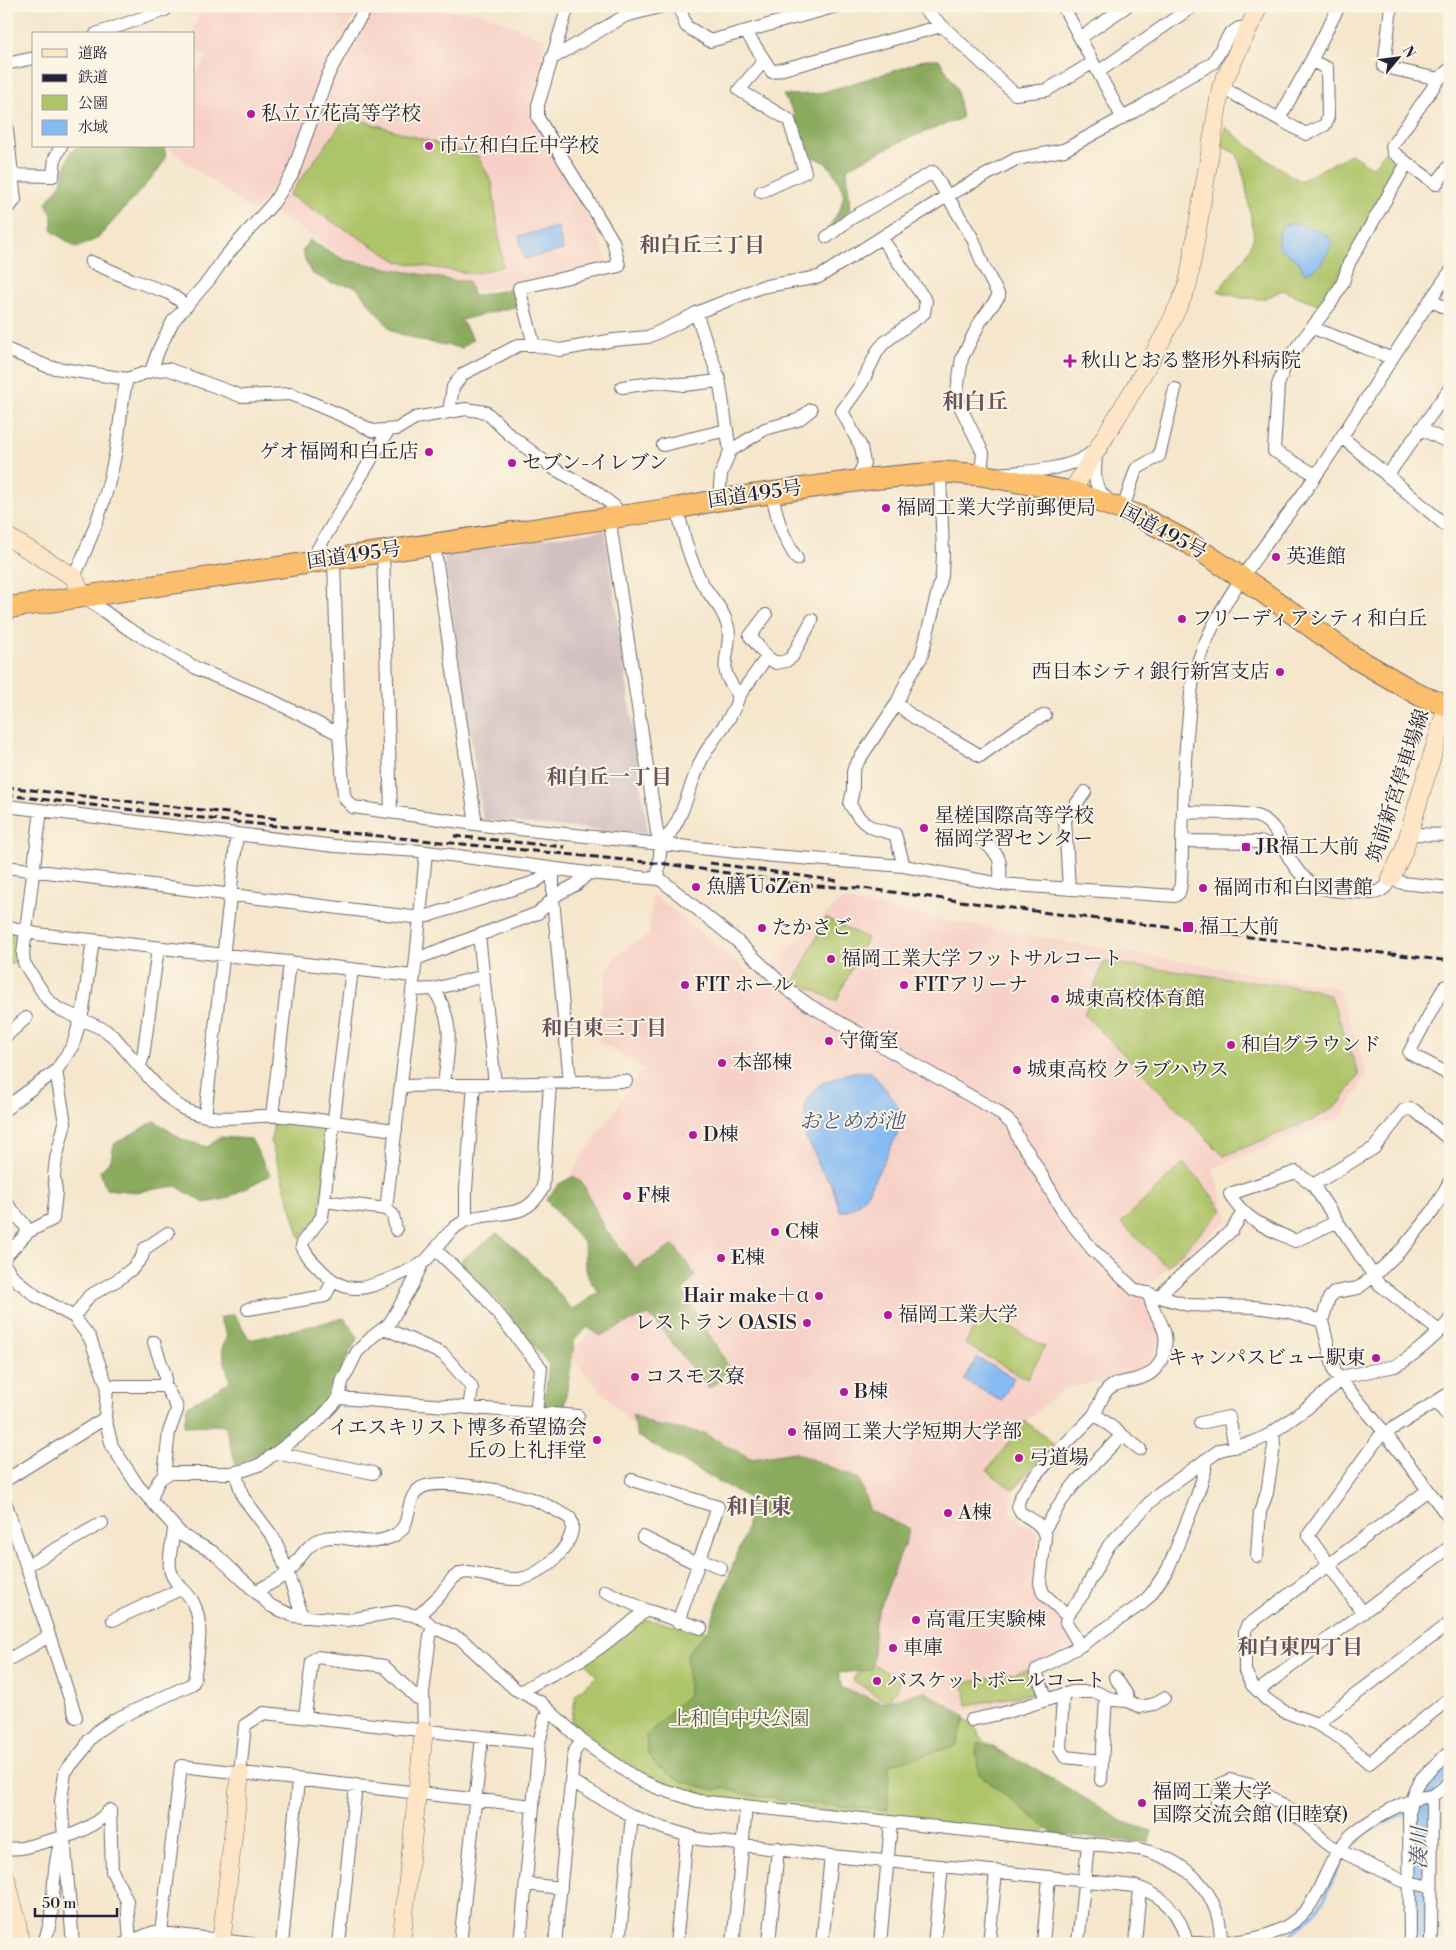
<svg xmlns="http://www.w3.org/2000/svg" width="1456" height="1950" font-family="'Libre Bodoni','Noto Serif JP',serif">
<rect width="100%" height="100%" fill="#fcf5e5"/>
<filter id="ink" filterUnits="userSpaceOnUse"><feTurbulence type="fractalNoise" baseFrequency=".02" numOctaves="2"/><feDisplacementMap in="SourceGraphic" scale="10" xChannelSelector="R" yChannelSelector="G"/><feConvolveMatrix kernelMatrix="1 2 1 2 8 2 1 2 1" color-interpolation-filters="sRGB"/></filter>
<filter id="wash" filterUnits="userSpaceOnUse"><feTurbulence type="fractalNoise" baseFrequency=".0096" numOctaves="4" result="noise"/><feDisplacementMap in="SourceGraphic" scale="20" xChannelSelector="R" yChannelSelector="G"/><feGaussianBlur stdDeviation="1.12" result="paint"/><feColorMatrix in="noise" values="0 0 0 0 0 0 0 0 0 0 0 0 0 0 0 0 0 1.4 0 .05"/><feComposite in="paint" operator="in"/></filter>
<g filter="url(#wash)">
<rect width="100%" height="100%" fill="#f5e6cc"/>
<path fill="#f7d1c7" d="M202,6h152l2,6 -35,69 -34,87 -33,44 -89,-66h29v-69l13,-19 -13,-10v-14h-2z
M377,6l106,7 62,26 -13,79 69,123 6,24 -135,27 -102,-24 -28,-11 -67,-45 24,-37 32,-87z
M652,894l104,84 86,-78 160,31 336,57 29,86 -25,43 -129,51 15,52 -81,65 -4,14 20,35 -16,34 -28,10 -53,9 -39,33 30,24 -43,48 -5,20 29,21 -6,53 27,26 15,33 -45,24 11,28 -83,16 -61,-3 -51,-13 54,-149 -201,-113 -66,-10 -63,-71 25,-23 61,-33 -83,-126 71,-103 -46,-30 10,-67 9,-16 15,-12 18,-8z"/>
<path fill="#d2bfc0" d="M605,530l43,304 -165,-14 -40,-268z"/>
<path fill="#aec469" stroke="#687352" d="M347,116l131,40 14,27 11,83 -29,8 -75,-12 -110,-67z
M1225,127l42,33 33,21 51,-27 22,14 11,-16 15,12 -77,142 -40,-16 -17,9 -24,-1 -23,-7 28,-35 8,-20 -9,-55 -8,-27 -16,-8z
M826,918l41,20 -31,63 -41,-20z
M6,929l16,2 -3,28 -13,8z
M1104,962l208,27 19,7 28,79 -20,29 -24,15 -91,37 -140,-142z
M274,1120l55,6 -10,90 -19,22 -29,-96z
M1183,1163l15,15 25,32 -56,57 -46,-44z
M983,1312l62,35 -18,32 -62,-35z
M1025,1421l28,23 -40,46 -26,-19z
M643,1619l145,27 57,51 51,14 61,3 15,9 12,18 100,62 -45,32 -317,-36 -52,-13 -45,-20 -38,-28 -16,-16 5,-28 21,-18 -12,-13z
M867,1659l34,23 -14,21 -34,-23z
M1027,1670l9,23 -69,12 -3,-22z"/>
<path fill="#8aaa5d" stroke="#56664c" d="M926,59h13l18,30 5,29 -58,22 -57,28 3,41 -13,16 -9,4 12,-20 4,-14c-8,-19 -14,-38 -38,-38l-13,-46 -10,-16 34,-1 83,-25z
M77,146h87l2,12 -10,15 -58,65 -21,10 -25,-17v-16l-6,-12 15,-20 9,-30z
M309,240l36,20 111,21h12l6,15 37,-7 7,17 -57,14 12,19 -11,9 -40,-7 -30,-10 -37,-45 -24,-3 -20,-10 -9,-21z
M155,1121l28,19 25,7 11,-10 32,2 19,36 -45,24 -21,4 -28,-17 -40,6 -30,-3 -6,-18 11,-11 3,-16z
M574,1176l9,8 21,43 31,41 39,-23 21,30 -12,15 17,30 33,53 -24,15c-22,-23 -38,-50 -60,-73l-21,7 -28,14 -12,-9 -13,12 -11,69 -20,-1 5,-42 -43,-55 -46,-49 37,-28c30,24 51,47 75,77l27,-18 -9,-11 -5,-15 -1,-23 -38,-43 13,-16z
M234,1314l16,26 94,-22 14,19 -13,24 -15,35 -19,21 -48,35 -27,13 -11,-40 -41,1 3,-20 43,-24 -8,-33 5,-15 -8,-16z
M632,1414l22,11 49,8 49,26 42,-7 65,27 11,32 40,18 -35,92 -3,49 -34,3 4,15 41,15 41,-12 42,25 -10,30 -67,19 -1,45 -76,-6 -64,-9 -25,-7 -9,2 -33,-9 -24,-15 -9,-12 -2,-18 42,-42 -1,-41 21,-23 38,-99 4,-32 -113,-63z
M979,1742l59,28 86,52 28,9 -4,12 -94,-9 -75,-60 -3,-23z"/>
<path fill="#85baf3" stroke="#546e97" d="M1293,223c14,4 30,7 39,18 -3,14 -14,30 -28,32l-5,-11 -21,-15v-12l4,-9z
M558,227l5,23 -39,9 -5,-23z
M853,1072h18l23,27 4,9 2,7 -3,20 -30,59 -9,10 -12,7h-6l-8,-26 -15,-21 -2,-10 -10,-18v-29l4,-10 9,-11 9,-5z
M977,1358l37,20 -13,23 -37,-21z"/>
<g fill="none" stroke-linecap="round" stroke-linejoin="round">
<path stroke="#85baf3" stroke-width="3" d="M1411,1814h9
M1348,1850l19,-18 38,-18
M1270,1944l20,-7 19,-18 13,-16 21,-46"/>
<path stroke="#85baf3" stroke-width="20" d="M1419,1944l1,-130 6,-28 24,-23"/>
</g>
</g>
<g filter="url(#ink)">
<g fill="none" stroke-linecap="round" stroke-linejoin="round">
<defs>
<path id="street" d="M679,6l7,20 24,15 127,-35
M921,6l94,88 32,-4 45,-27
M1063,6l59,111
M1391,6l-7,61 55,12
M746,32l26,40 170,-46
M96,34l69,-24 -1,-4
M1080,38l47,-32
M551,59l74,-43 38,-10
M6,64l28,-6
M1098,72l95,-66
M1221,87l58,32 32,-58 28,-55
M1279,119l27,15 19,-9 3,-8 -1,-49 -16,-7
M6,122l9,78 -5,6h-4
M1407,163l29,21 14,-19
M6,175l47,1 2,-18 6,-12
M761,192l44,-20 -16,-52 -50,-30 25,-29
M827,237l23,-18 83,-47 40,67 10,26 16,31 -19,26 -18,36 -6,40 27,55 -2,22c31,-3 89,-2 112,-24
M91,262l41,18 37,13 18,13
M1430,300l20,10
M696,313l23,65 11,73 -9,23 -2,26
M1313,328l78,30
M534,345l-15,-57 100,-22 -6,-25 -75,-123v-13l30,-99
M6,349l43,18 78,12 24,-8 17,-2 73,27 50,-2 52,22 30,15 24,-2 18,-11 51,-9 20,3 24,23 43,33 42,23 20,16 -4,23 46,302 4,12 -3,29 2,6 77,62 51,49 21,15 188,106 15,13 8,18 8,10 37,63 27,34 43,41 53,15 67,2 35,5 32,9
M151,371l8,-22 14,-28 36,-41 16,-23 49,-55 18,-28 36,-99 22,-42 18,-27
M622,387l38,-5 24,3 35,-4
M449,412l4,-25 10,-13 56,-29h15l26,5 54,-10 34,-3 32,-15 16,-9 65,-26 58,-10 128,-81 69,-37 48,-9 71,-39 42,-28 36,-20 16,-28 10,-7h8
M1421,429l29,14
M1342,437l108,92
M663,445l64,-15
M730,451l35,-22 33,-9 13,-10
M1096,453c-1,23 -5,34 15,49
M1316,475l-42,-24 4,-66 9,-25 44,-57 12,-21 6,-19 58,-100 -14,-11 -1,-6 47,-67 11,-10
M1387,476l63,-88
M857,480l7,-17 -3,-16 -19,-36 20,-28 16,-33 7,-8 39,-29 2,-12 -44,-62
M772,493c5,26 10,43 25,66
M1123,509l13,-40 23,-13 16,-67
M434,544l42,280
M383,552l8,260
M334,559l5,175 5,61 2,5 7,7 137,19 284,30 130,10 96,18 175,12 4,-3 2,-10c2,-53 1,-106 7,-158 2,-22 3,-43 10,-63 23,-69 79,-129 119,-188 46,-67 86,-137 133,-202
M310,562l78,-131
M74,577c17,-37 32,-76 40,-117 6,-27 6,-54 13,-81
M82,595l45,33 71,41 71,30 70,35
M766,615l-16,21 17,21
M739,696l28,-39 9,6 10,-2 6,-4 20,-37
M897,703c23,24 57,34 83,53l39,-28 26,-13
M6,806l329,40 84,5 169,22 72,6
M41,810l-18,144 1,9 23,36 10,9 48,22 10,8c17,19 49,61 69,71 32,16 64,5 98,7 38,3 76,10 114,14
M1183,812c15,1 65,-1 76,5 13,5 19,17 24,29 23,49 43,44 90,47 10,-2 14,-6 18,-15l11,5 48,5
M1409,834l41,1
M981,839c20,18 20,18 19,45
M1182,841l77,1 25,5
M661,844c24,-23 27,-60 43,-89 12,-22 27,-33 35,-59 -4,-7 -11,-15 -13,-23 -3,-15 6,-31 2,-46 -5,-20 -18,-29 -27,-46 -12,-22 -18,-49 -24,-73
M904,866l-9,-32c-24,-5 -33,-8 -45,-30l3,-14v-18l2,-6 42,-63 11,-25 13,-20 21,-83 1,-22 -3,-80
M6,867l406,50 15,-1 108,-34 18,-13
M553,869v30l17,184
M1069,889l-4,-70 20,-27
M6,926l31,8 376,42
M479,935l16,149
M416,959l122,-46 20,-19 19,-10 11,-11
M352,969l-30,248 -18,23 -2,6c4,9 9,14 16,21 26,29 45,24 78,9 9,-4 20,-8 28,-14 14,-13 22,-31 39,-40 5,-3 10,-4 15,-5 29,-6 49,1 65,-29l7,-105
M1450,985l-6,2 -35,66 41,22
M434,989c22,36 14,57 10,96
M412,990l22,-1 50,-13
M6,1036l20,-18
M140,1065l3,-8 15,-109
M401,1086l225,-5
M6,1109l10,-9 40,-29
M205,1116l32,-281
M272,1116l18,-154
M1450,1181l-17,30 -30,37 -28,27 -17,13 -23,4 -6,6 -7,23 13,52 50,60 65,86
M1313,1185l61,-37 30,-38 5,-1 5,1 36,30
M324,1201l62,8
M6,1203l18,21 4,8
M466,1220v-31l8,-104
M1336,1222l-41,19c-25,-12 -52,-21 -65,-47l66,-22 17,13 66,99 60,47
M396,1230l-3,-15 -7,-6 30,-250 10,-107
M436,1250l48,46 57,72 -5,45
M6,1256l22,-24 25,-13 3,-27 -2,-16 2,-17 9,-36 -9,-52 17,-26 10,-35 10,-70
M6,1267l8,11 22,18 38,21 16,21 17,48 -2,32 7,28 26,40 45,50 30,16 58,54 23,10 53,4 49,-8 17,3 12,5 8,7 29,13 53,49 25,13 42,39 55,38 21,9 40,13 440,48c48,10 84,43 83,95
M1160,1297l7,-9 65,-58 11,-18
M248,1309l77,-13 8,-15
M74,1317l15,-21 30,-17 14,-11 9,-11 2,-8 24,-16
M384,1328l59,26 28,32 1,3 -3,19
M154,1342l11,33v11
M107,1386h58l11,19 1,5 -8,22 -5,43
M339,1398l239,18
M1437,1402l13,17
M1095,1414l45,35
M1200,1423l29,-6 6,30
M276,1453l97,20
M235,1472l8,25 30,40 5,10 25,70
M6,1480l99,-62
M632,1480l86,27 -40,115
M1428,1490l-181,136 -2,5v40l7,14 15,15 16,11 34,13 25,15 27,24 81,-65
M151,1500c5,-13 6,-24 21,-27h60l16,-4 13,-5 57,-43 21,-23 3,-16 15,-30 15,-15 17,-13 23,-39 10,-21
M6,1504l70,213
M1044,1530l18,-30 15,-19 44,-45
M643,1537l54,27
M1257,1556l3,-44 7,-19 7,-47 -1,-14
M699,1558l22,10
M26,1566l76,-43
M257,1591c8,-5 18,-9 26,-15 14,-10 21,-31 38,-37 23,-8 45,12 74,-4 18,-10 9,-32 23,-45 15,-15 90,2 111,8 14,4 28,13 41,20 12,23 -30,60 -52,61 -16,1 -35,-5 -50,-7l-7,1 -8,5 -13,17 -23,22
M605,1591l41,19
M1363,1613l-54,-76v-3l70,-97 71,-44
M1067,1616l16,-22 26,-49 49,-51 62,-44 34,-8 15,-7 38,-27 39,-32 49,-10c12,-5 48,-35 55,-47
M113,1620l68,-31
M1080,1646l-14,-24 1,-6 -24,-23 -3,-10 5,-46c-2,-13 -13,-17 -24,-24 -1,-2 -3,-5 -3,-7 -1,-19 60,-73 75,-90 6,-8 8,-20 15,-27 14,-13 42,-2 54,-31 12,-31 -10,-39 -13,-65
M6,1661l43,-25
M1115,1677l12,18 1,6
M1258,1691l192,-144
M521,1692c23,-16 50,-25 74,-41 18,-12 34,-27 51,-41l55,18
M1063,1694l-3,55 5,8 37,4
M1047,1699l-11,-27 1,-2 43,-24 63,-43 8,-9 17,-25 28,-70 9,-28v-11
M305,1717l7,-56 5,-4 67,9 33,32 6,1
M971,1720l33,-7 68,-21h24l17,8 15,1 12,6 14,-3 10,-6
M1317,1724l133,-101
M424,1730l-1,-37 7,-57 3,-9
M240,1773l5,-48 19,-12 275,30
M1101,1780l5,-83
M571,1781l61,35 31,12 36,11 132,17 141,13 162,17c30,9 47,27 53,58
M1216,1807l5,-23 9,-4 21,5 38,24 41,37 73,35 28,6
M6,1849l16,-1 41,-11
M526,1884l35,4
M161,1933l20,-167c117,14 235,26 352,40
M1187,1943c47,0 105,0 129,-48 12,-23 18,-46 40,-64 14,-11 43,-27 60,-32 5,-2 11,-2 15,-3 8,-3 13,-9 19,-14
M43,1944c16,-34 5,-73 20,-107 19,-4 33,-13 47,-27l2,61 15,30 3,40
M73,1944l-12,-143 4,-29 20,-24 4,-8 10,-10 15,-10 78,-36 2,-3c3,-25 11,-56 -1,-79 -7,-13 -21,-19 -23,-34 -2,-14 4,-28 4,-42
M123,1944l31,-12 98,12
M282,1944l16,-163
M339,1944l17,-159
M460,1944l22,-207
M520,1944l19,-201 6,-25 7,-5
M555,1944l19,-192 8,-11
M619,1944l13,-128
M676,1944l11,-109
M733,1944l13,-137
M769,1944l9,-96
M822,1944l9,-88
M880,1944l11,-121
M934,1944l8,-78
M989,1944l7,-73
M1043,1944l6,-67
M1078,1944l10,-100
M1135,1944l5,-56
M1410,1944l-1,-132c4,-33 18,-39 41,-60
M1431,1944l1,-148"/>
<path id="secondary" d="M1072,492c39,-69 86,-134 116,-208l33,-197 38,-81
M6,536l68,41 8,18
M1391,878l13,-28 43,-144
M6,1878l11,43 3,23
M221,1944l19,-171
M401,1944l23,-214"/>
<path id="highway" d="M6,608l671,-100 42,-8 151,-21 74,-7 37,3 91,17 65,23 52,28 71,47 92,66 69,40 29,10"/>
</defs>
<use href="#street" stroke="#6c676e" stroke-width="14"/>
<use href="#secondary" stroke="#6c676e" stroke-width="19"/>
<use href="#highway" stroke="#6c676e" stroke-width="23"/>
<use href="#street" stroke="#fff" stroke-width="12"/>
<use href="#secondary" stroke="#fde5c5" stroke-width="18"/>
<use href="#highway" stroke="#fabe6d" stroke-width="21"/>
<path stroke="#22223b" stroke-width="3" stroke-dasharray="8 4" stroke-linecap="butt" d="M6,787l273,32
M6,795l230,27 431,42 148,22 47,2 195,26 393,47
M454,836l111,11
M710,863l128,18"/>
</g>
</g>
<g fill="#b5179e" stroke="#fcf5e5" stroke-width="2">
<circle cx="251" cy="114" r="5"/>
<circle cx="429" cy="146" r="5"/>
<path d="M1067.5 353.5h5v5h5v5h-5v5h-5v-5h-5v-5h5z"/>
<circle cx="429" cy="452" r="5"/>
<circle cx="512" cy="463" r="5"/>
<circle cx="886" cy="508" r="5"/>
<circle cx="1276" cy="557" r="5"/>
<circle cx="1182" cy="619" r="5"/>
<circle cx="1280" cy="672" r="5"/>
<circle cx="924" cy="828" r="5"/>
<rect x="1241" y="842" width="10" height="10" rx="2.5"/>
<circle cx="696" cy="887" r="5"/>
<circle cx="1203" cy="888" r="5"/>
<rect x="1182" y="921" width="12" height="12" rx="2.5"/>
<circle cx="762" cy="928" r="5"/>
<circle cx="831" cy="959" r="5"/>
<circle cx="685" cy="985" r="5"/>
<circle cx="904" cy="985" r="5"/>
<circle cx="1055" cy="999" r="5"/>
<circle cx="829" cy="1041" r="5"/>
<circle cx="1231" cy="1045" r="5"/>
<circle cx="722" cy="1063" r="5"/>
<circle cx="1017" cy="1070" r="5"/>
<circle cx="693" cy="1135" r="5"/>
<circle cx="627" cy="1196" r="5"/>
<circle cx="775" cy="1232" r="5"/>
<circle cx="721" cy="1258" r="5"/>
<circle cx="819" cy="1296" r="5"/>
<circle cx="888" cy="1315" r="5"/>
<circle cx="807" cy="1323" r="5"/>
<circle cx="1376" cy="1358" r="5"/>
<circle cx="635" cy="1377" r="5"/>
<circle cx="844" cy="1392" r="5"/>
<circle cx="792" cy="1432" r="5"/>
<circle cx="597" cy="1440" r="5"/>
<circle cx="1019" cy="1458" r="5"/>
<circle cx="948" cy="1513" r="5"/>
<circle cx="916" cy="1620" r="5"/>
<circle cx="893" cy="1648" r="5"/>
<circle cx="877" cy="1681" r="5"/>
<circle cx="1142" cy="1803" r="5"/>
</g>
<g text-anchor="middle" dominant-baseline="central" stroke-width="4" stroke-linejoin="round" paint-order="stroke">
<g font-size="20" fill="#22223b" stroke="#fcf5e5" text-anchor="start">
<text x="261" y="114">私立立花高等学校</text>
<text x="439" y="146">市立和白丘中学校</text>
<text x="1081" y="361">秋山とおる整形外科病院</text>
<text x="419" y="452" text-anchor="end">ゲオ福岡和白丘店</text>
<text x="522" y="463">セブン-イレブン</text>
<text x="896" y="508">福岡工業大学前郵便局</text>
<text x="1286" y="557">英進館</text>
<text x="1192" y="619">フリーディアシティ和白丘</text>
<text x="1270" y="672" text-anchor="end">西日本シティ銀行新宮支店</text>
<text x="934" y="816">星槎国際高等学校<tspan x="934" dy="23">福岡学習センター</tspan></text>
<text x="1256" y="847">JR福工大前</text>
<text x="706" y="887">魚膳 UoZen</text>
<text x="1213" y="888">福岡市和白図書館</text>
<text x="1199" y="927">福工大前</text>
<text x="772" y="928">たかさご</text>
<text x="841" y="959">福岡工業大学 フットサルコート</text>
<text x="695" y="985">FIT ホール</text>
<text x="914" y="985">FITアリーナ</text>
<text x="1065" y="999">城東高校体育館</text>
<text x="839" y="1041">守衛室</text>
<text x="1241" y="1045">和白グラウンド</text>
<text x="732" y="1063">本部棟</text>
<text x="1027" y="1070">城東高校 クラブハウス</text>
<text x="703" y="1135">D棟</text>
<text x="637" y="1196">F棟</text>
<text x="785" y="1232">C棟</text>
<text x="731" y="1258">E棟</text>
<text x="809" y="1296" text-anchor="end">Hair make＋α</text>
<text x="898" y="1315">福岡工業大学</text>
<text x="797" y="1323" text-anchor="end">レストラン OASIS</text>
<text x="1366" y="1358" text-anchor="end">キャンパスビュー駅東</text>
<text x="645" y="1377">コスモス寮</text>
<text x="854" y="1392">B棟</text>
<text x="587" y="1428" text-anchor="end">イエスキリスト博多希望協会<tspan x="587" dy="23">丘の上礼拝堂</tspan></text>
<text x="802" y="1432">福岡工業大学短期大学部</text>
<text x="1029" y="1458">弓道場</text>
<text x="958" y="1513">A棟</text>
<text x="926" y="1620">高電圧実験棟</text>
<text x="903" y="1648">車庫</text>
<text x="887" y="1681">バスケットボールコート</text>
<text x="1152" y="1792">福岡工業大学<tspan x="1152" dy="23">国際交流会館 (旧睦寮)</tspan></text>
</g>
<g font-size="20" fill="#22223b" stroke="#fcf5e5">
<text transform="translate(755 495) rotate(-8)">国道495号</text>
<text transform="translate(1163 532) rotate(28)">国道495号</text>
<text transform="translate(354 556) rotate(-8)">国道495号</text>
<text transform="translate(1399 786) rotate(-72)">筑前新宮停車場線</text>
</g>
<g font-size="20" fill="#535b4b" stroke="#fcf5e5">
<text x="740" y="1719">上和白中央公園</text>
</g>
<g font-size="21" font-weight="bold" fill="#67545e" stroke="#fcf5e5">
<text x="702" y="246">和白丘三丁目</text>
<text x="609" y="778">和白丘一丁目</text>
<text x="604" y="1029">和白東三丁目</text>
<text x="1300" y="1648">和白東四丁目</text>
</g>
<g font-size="21" font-style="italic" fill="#45577b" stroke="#fcf5e5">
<text x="852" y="1122">おとめが池</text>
<text transform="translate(1420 1848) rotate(-89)">湊川</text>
</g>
<g font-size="22" font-weight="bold" fill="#67545e" stroke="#fcf5e5">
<text x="975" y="402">和白丘</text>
<text x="759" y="1507">和白東</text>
</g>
</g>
<rect width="1456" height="1950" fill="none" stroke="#fcf5e5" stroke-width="25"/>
<rect x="32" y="32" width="162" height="115" fill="#fcf5e5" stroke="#a5a1a1"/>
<rect x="42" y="49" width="25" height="8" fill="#fde5c5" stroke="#a5a1a1"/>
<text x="78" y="58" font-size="15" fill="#22223b">道路</text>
<rect x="42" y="74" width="25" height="8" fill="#22223b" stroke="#a5a1a1"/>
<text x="78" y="82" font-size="15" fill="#22223b">鉄道</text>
<rect x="42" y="95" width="25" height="15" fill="#aec469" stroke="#a5a1a1"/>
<text x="78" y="108" font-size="15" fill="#22223b">公園</text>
<rect x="42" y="120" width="25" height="15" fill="#85baf3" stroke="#a5a1a1"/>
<text x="78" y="132" font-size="15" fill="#22223b">水域</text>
<g transform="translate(1398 58) rotate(61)" stroke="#fcf5e5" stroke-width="4" paint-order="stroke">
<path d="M0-4L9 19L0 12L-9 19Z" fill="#22223b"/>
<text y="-8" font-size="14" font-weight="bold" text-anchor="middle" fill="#22223b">N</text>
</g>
<path d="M35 1908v8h82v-8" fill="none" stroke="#22223b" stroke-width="2.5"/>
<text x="42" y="1908" font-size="15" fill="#22223b" stroke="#fcf5e5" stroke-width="4" paint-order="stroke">50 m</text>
</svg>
